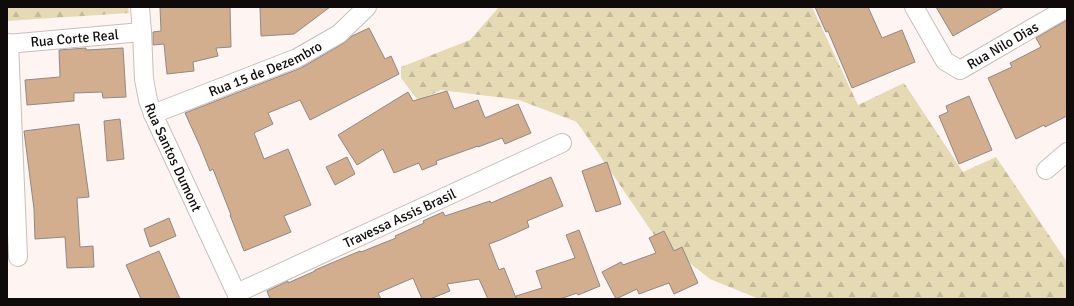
<svg xmlns="http://www.w3.org/2000/svg" width="1074" height="306" font-family="Signika,sans-serif">
<defs>
<pattern id="forest-firs" width="22" height="20" patternUnits="userSpaceOnUse"><rect width="22" height="20" fill="#e6dab5"/><path d="M5 1l3.5 6h-7zM16 11l3.5 6h-7z" fill="#c4ba9a"/></pattern>
</defs>
<rect width="100%" height="100%" fill="#fef4f2"/>
<path fill="url(#forest-firs)" d="M7,7h121l1,6 -122,8z
M499,7h313l46,98 46,-22 59,89 33,-15 71,105v37h-308l-49,-20 -56,-44 -77,-113 -58,-22 -78,-10 -19,9h-5l-16,-21v-11l69,-27z"/>
<path fill="#d2ae8e" stroke="#8f8984" d="M160,7h70l1,40 -15,1 2,8 -25,6 1,9 -27,3 -3,-30 -11,1v-13l8,-1z
M260,7h70l-36,27 -33,2z
M815,7h53l14,31 20,-8 13,32 -63,26 -24,-57 -2,1z
M936,7h68l-51,29z
M1067,20v96l-22,11 -1,-2 -28,14 -28,-61 24,-11 -2,-4 31,-16 -5,-9z
M369,28l16,31 6,-3 8,18 -89,46 -10,-20 -32,13 5,11 -19,9 10,26 24,-10 23,56 -27,11 7,16 -47,19 -14,-36h1l-18,-46 -3,2 -10,-25 -15,-33 116,-45 43,-25 8,-7z
M86,48v2l37,-2 3,49 -23,1 -1,-6 -28,1v8l-47,4 -2,-25 35,-3 -1,-27z
M447,91l7,18 24,-9 7,18 33,-14 13,29 -26,11 -3,-6 -24,9v-1l-42,15 1,3 -15,6 -3,-7 -25,10 -11,-24 -26,16 -19,-30 70,-43 5,9z
M969,96l23,54 -33,14 -20,-48 9,-4 -2,-6z
M120,119l4,40 -17,2 -3,-40z
M79,124l10,73 -12,1 3,49 13,-1 1,21 -27,1 -2,-31 -30,2 -1,-30 -10,-78z
M347,157l8,17 -20,11 -9,-18z
M607,162l14,42 -25,8 -14,-41z
M551,177l12,29 -36,15 2,6 -29,13 -11,4 10,26 5,-2 12,30v-2l26,-8 -6,-17 39,-13 -9,-23 13,-5 21,56 -22,9 -1,-2 -17,6h-72l-9,-20 -32,5 3,7 -20,8h-8l-9,-21 -35,15 3,6h-111l-3,-8 21,-10v2l27,-12v-1l45,-19 1,1 35,-14 -1,-2 29,-13 -1,-2 20,-9 2,4 45,-15 1,2z
M169,218l7,18 -26,11 -6,-18z
M664,231l10,20 8,-4 16,36 -24,11 -5,-11 -30,11 -2,-5 -21,10 -14,-27 19,-10 2,3 33,-12 -7,-15z
M159,251l21,48h-39l-15,-34z"/>
<g fill="none" stroke-linecap="round" stroke-linejoin="round">
<defs>
<g id="minor">
<path id="s1" d="M140,7l2,25 2,47 4,21 5,14 86,185"/>
<path id="s2" d="M914,7l31,54 15,9 107,-62"/>
<path d="M9,43l9,214"/>
<path id="s3" d="M7,44l135,-12"/>
<path id="s4" d="M153,114l144,-56 42,-24 28,-27"/>
<path d="M1046,170l21,-18"/>
<path id="s5" d="M237,293l325,-150"/>
</g>
</defs>
<use href="#minor" stroke="#c8bfbc" stroke-width="20"/>
<use href="#minor" stroke="#fff" stroke-width="18"/>
</g>
<g text-anchor="middle" dominant-baseline="central" stroke-width="3" stroke-linejoin="round" paint-order="stroke">
<g font-size="14" fill="#0e0b0a" stroke="#fff">
<text stroke="none"><textPath href="#s3" startOffset="68">Rua Corte Real</textPath></text>
<text stroke="none"><textPath href="#s2" startOffset="129">Rua Nilo Dias</textPath></text>
<text stroke="none"><textPath href="#s4" startOffset="121">Rua 15 de Dezembro</textPath></text>
<text stroke="none"><textPath href="#s1" startOffset="156">Rua Santos Dumont</textPath></text>
<text stroke="none"><textPath href="#s5" startOffset="179">Travessa Assis Brasil</textPath></text>
</g>
</g>
<rect width="1074" height="306" fill="none" stroke="#0e0b0a" stroke-width="16"/>
</svg>
